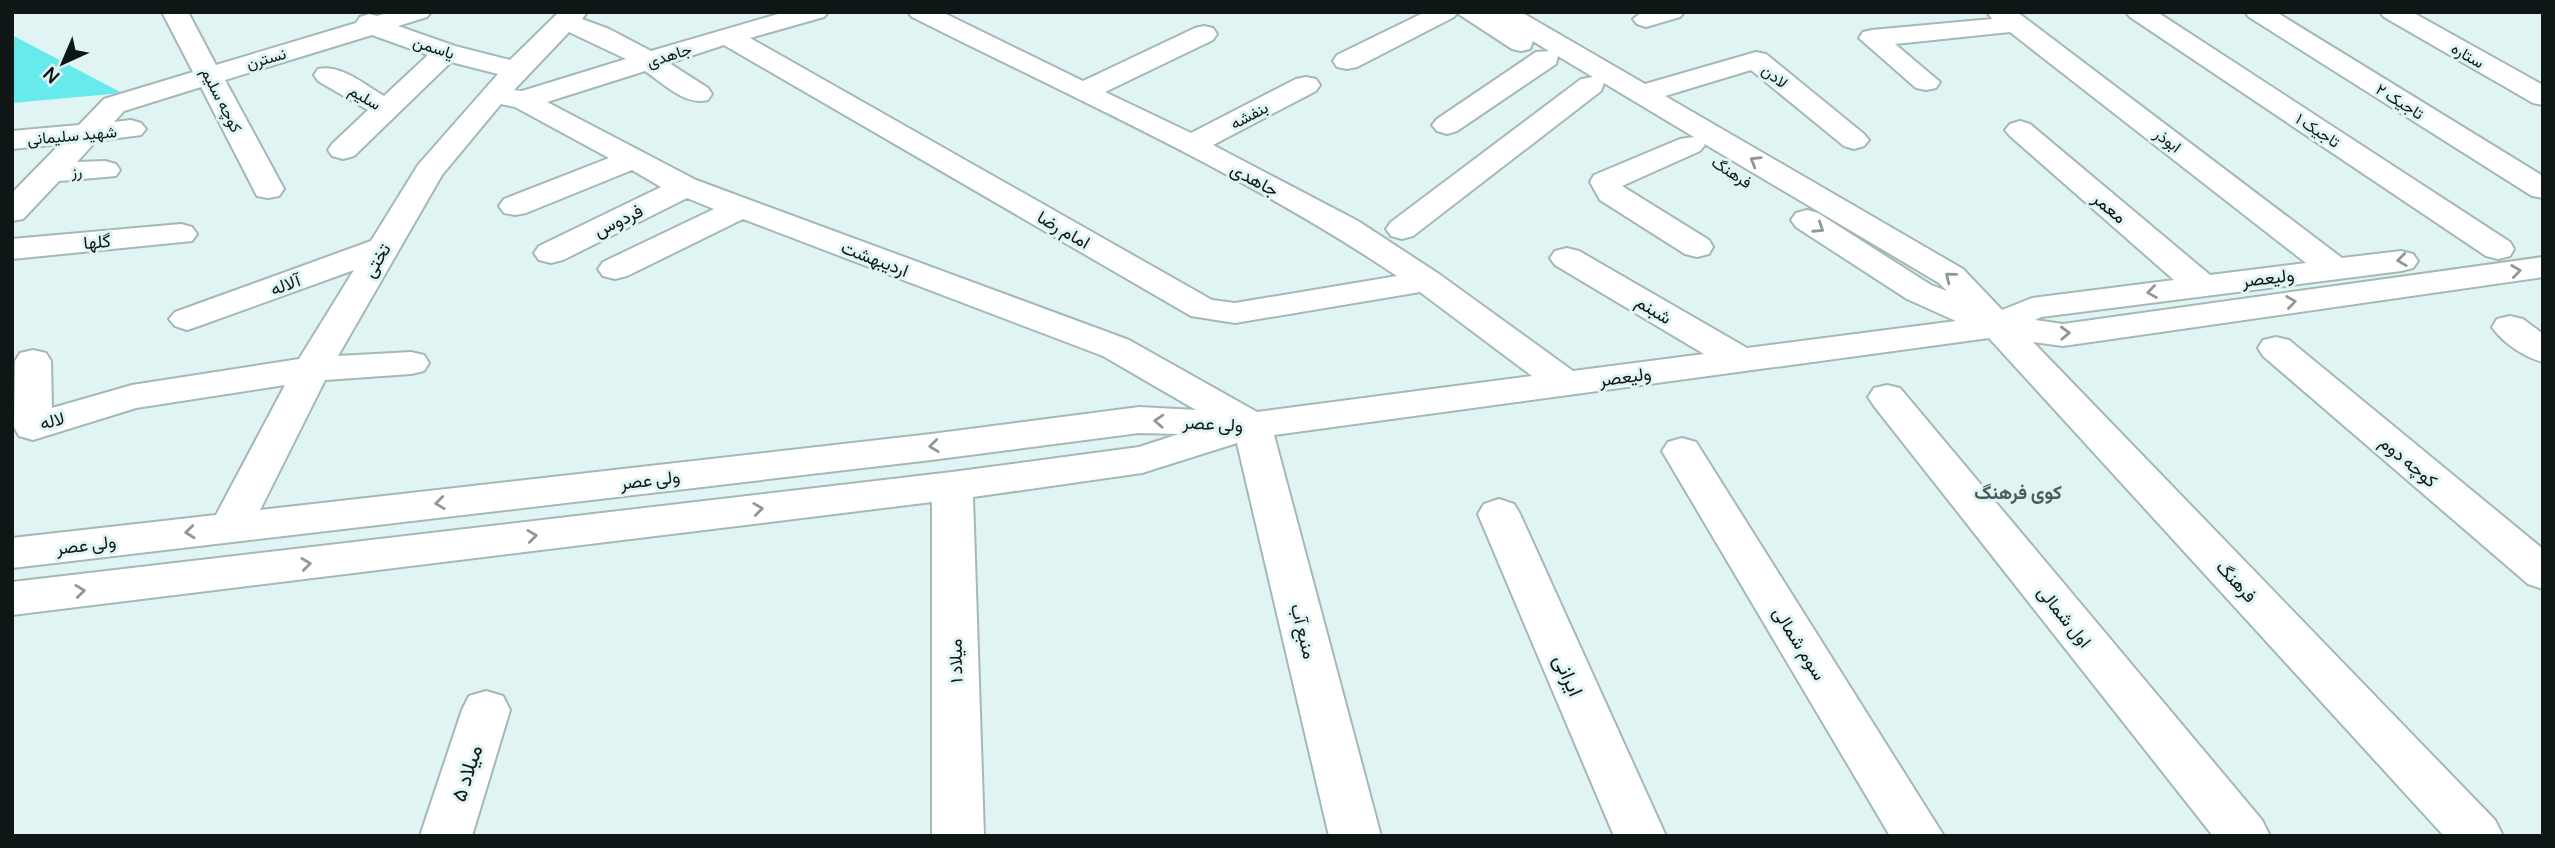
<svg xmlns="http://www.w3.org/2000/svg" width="2555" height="848" font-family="Manrope,Vazirmatn,sans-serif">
<rect width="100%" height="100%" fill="#e0f4f4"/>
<path fill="#66eaec" d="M12,35l110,58 -110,10z"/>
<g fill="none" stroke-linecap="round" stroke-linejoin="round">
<defs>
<path id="minor" d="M162,12h26l28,53 140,-42 4,-6 9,-3 8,2 13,-4h41l-4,5 -29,9 57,20 55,14 49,-48h28l-5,7 27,10 42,22 134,-39h43l-4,5 -74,21 462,262 23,3 162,-27c-152,-102 -322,-177 -485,-259l-4,-5h34l141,69 112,-53 9,-2 9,2 4,6 -4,6 -108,52 86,41 105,-54 10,-2 10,2 4,6 -4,6 -103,54 145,76 81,53 134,97 131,-17 -149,-89 -5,-7 5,-7 12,-3 12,3 168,97 209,-27 -49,-22 -111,-72 -5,-7 5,-7 11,-3 11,3 113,72 16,6 -8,-8 -236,-140 2,2 -5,6 -78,35 87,54 4,7 -4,7 -12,3 -12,-3 -85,-54 -10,-18 4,-7 86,-36 14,-2 -90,-54 -3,8 -188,145 -11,3 -11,-3 -5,-7 5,-7 190,-143 12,-2 -35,-21 -2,8 -99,67 -10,3 -10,-3 -5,-6 5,-6 99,-67 13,-1 -16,-10 -3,8 -9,2 -9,-2 -55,-36 -3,4 -97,50 -10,2 -10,-2 -4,-6 4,-6 88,-43h96l124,72 111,-32 10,2 98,80 5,6 -5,6 -10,3 -10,-3 -93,-76 -86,26 298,173 39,41 30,-12 142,-18 -164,-144 -5,-6 5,-6 10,-3 10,3 180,151 96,-12 -296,-231 -115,12 45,38 -4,6 -10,2 -10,-2 -57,-50 4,-6 9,-2 120,-11 -5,-7h30l325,246 59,-7 12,3 5,7 -5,7 -12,3 -360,46 -6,3 28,4 480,-67v20l-480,69 -30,-4 462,478 8,16h-59l-455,-498 -715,97 107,401h-52l-92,-393 -95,30 -169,24 11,339h-52v-334l-920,113v-33l940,-110 187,-25 40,-13 -40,-1 -208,27 -919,108v-30l204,-23 69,-130 -149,23 -103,32 -14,-4 -5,-9 1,-66 5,-8 13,-3 13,3 5,8 1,47 80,-23 167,-26 55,-89 -155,56 -12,4 -12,-4 -6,-7 6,-7 196,-71 47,-76 80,-91 -47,-12 -97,94 -11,3 -11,-3 -4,-6 4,-6 36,-34 -50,-29 -4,-6 4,-6c23,-5 47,16 66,27l44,-41 -56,-20 -147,45 59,109 -5,7 -11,2 -11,-2 -56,-109 -77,24 -10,11 17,-2 10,3 5,6 -5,6 -45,6 -19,21 28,-1 11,3 4,6 -4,6 -57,5 -36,38 -11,2v-28l48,-49 -48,5v-18l67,-6 25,-26 89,-27zM569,32l57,27 -104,32 -8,-1zM724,45l467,271 44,7 185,-31 112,84 -275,36 -128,-72 -433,-160 -149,-78 98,-31c18,12 40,35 63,29l4,-6 -4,-6 -39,-25zM501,104l14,3 94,51 -105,41 -5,7 5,7 11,2 11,-2 106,-43 29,17 -122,59 -5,7 5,7 12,3 12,-3 124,-62 27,11 -111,53 -5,7 5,7 12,3 12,-3 116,-57 360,137 93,54 -57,-3 -208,27 -671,76 65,-130 86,-6 13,-3 5,-8 -5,-8 -13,-3 -73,4 104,-181z
M1642,12h42l-4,5 -34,10 -9,-3 -4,-5z
M2126,12h31l353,230 4,7 -4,7 -12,3 -12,-3 -356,-239z
M2245,12h31l267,164v22l-11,-2 -283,-179z
M2380,12h32l131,73v20l-10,-2 -149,-86z
M181,224l11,3 5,7 -5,7 -180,18v-20z
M2510,316l13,3 20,15v28c-19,-5 -40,-19 -51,-35l5,-8z
M2276,337l13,3 254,209v40l-15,-5 -265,-228 -5,-8 5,-8z
M1887,385l13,3 362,432 8,16h-57l-339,-430 -6,-9 6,-9z
M1682,438l14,4 248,394h-54l-228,-385 6,-9z
M1499,499l15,5 6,10 146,322h-52l-136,-322 6,-10z
M486,691l17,5 7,14 -38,126h-52l42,-126 7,-14z"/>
</defs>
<use href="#minor" stroke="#a5b8b8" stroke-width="4"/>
<use href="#minor" fill="#fff" fill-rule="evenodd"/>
</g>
<defs><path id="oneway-chevron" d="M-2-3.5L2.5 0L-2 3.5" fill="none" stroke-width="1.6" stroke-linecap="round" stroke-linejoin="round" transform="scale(1.75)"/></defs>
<g stroke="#939696">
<use href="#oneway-chevron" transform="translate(1755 161) rotate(-149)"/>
<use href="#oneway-chevron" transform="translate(1819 228) rotate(33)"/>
<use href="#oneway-chevron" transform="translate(2402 260) rotate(173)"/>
<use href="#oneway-chevron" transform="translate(2516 271) rotate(-8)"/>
<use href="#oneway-chevron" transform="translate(1950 277) rotate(-141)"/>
<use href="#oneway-chevron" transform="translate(2152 292) rotate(172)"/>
<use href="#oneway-chevron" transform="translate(2291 302) rotate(-8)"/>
<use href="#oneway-chevron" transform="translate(2065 333) rotate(-2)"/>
<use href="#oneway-chevron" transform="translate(1159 421) rotate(-177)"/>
<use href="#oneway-chevron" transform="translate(934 446) rotate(173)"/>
<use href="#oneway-chevron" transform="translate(440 503) rotate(173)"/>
<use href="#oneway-chevron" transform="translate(758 509) rotate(-7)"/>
<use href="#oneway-chevron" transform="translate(190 532) rotate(174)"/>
<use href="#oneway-chevron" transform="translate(532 536) rotate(-7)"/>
<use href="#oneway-chevron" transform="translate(306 564) rotate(-7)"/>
<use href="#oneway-chevron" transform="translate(80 591) rotate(-7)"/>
</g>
<g text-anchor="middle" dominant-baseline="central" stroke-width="6" stroke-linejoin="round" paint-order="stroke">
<g font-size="16" fill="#0f1616" stroke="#e0f4f4">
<text transform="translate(434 47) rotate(18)">یاسمن</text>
<text transform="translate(669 55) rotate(-18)">جاهدی</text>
<text transform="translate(2468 55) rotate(30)">ستاره</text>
<text transform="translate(266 58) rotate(-16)">نسترن</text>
<text transform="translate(1775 76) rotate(39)">لادن</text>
<text transform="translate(365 97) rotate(30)">سلیم</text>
<text transform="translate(222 100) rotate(63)">کوچه سلیم</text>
<text transform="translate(2400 101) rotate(32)">تاجیک ۲</text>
<text transform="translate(1249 115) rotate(-28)">بنفشه</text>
<text transform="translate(2318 130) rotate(33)">تاجیک ۱</text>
<text transform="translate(72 135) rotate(-5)">شهید سلیمانی</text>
<text transform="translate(2168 140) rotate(37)">ابوذر</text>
<text transform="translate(77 171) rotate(-2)">رز</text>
<text transform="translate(1732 172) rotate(33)">فرهنگ</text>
</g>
<g font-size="18" fill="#0f1616" stroke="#e0f4f4">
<text transform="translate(1255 179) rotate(28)">جاهدی</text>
<text transform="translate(2110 207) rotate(40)">معمر</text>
<text transform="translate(618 220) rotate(-26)">فردوس</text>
<text transform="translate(1064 229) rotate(30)">امام رضا</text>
<text transform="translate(97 241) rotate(-5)">گلها</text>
<text transform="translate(875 258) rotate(21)">اردیبهشت</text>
<text transform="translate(376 260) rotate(-59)">تختی</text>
<text transform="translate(2268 277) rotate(-7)">ولیعصر</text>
<text transform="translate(285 284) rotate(-20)">آلاله</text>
<text transform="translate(1654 309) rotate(31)">شبنم</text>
<text transform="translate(1625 376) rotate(-8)">ولیعصر</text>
<text transform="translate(52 420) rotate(-14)">لاله</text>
<text transform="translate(1213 423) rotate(3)">ولی عصر</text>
<text transform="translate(2409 461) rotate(40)">کوچه دوم</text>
<text transform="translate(650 479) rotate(-7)">ولی عصر</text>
<text transform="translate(86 544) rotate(-7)">ولی عصر</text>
<text transform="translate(2237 581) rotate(47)">فرهنگ</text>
<text transform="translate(2065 616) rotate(51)">اول شمالی</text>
<text transform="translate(1304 631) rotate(76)">منبع آب</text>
<text transform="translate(1800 643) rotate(58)">سوم شمالی</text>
<text transform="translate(955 661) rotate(-91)">میلاد ۱</text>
</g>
<g font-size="19" font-weight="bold" fill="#4a5b5b" stroke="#e0f4f4">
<text x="2018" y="492">کوی فرهنگ</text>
</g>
<g font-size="21" fill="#0f1616" stroke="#e0f4f4">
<text transform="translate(1569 675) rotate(66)">ایرانی</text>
<text transform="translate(466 773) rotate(-72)">میلاد ۵</text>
</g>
</g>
<rect width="2555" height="848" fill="none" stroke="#0f1616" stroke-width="28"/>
<g transform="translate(63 63) rotate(224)" stroke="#e0f4f4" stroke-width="5" paint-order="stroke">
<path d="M0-5L12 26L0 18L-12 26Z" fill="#0f1616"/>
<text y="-10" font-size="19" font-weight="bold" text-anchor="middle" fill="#0f1616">N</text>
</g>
</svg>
